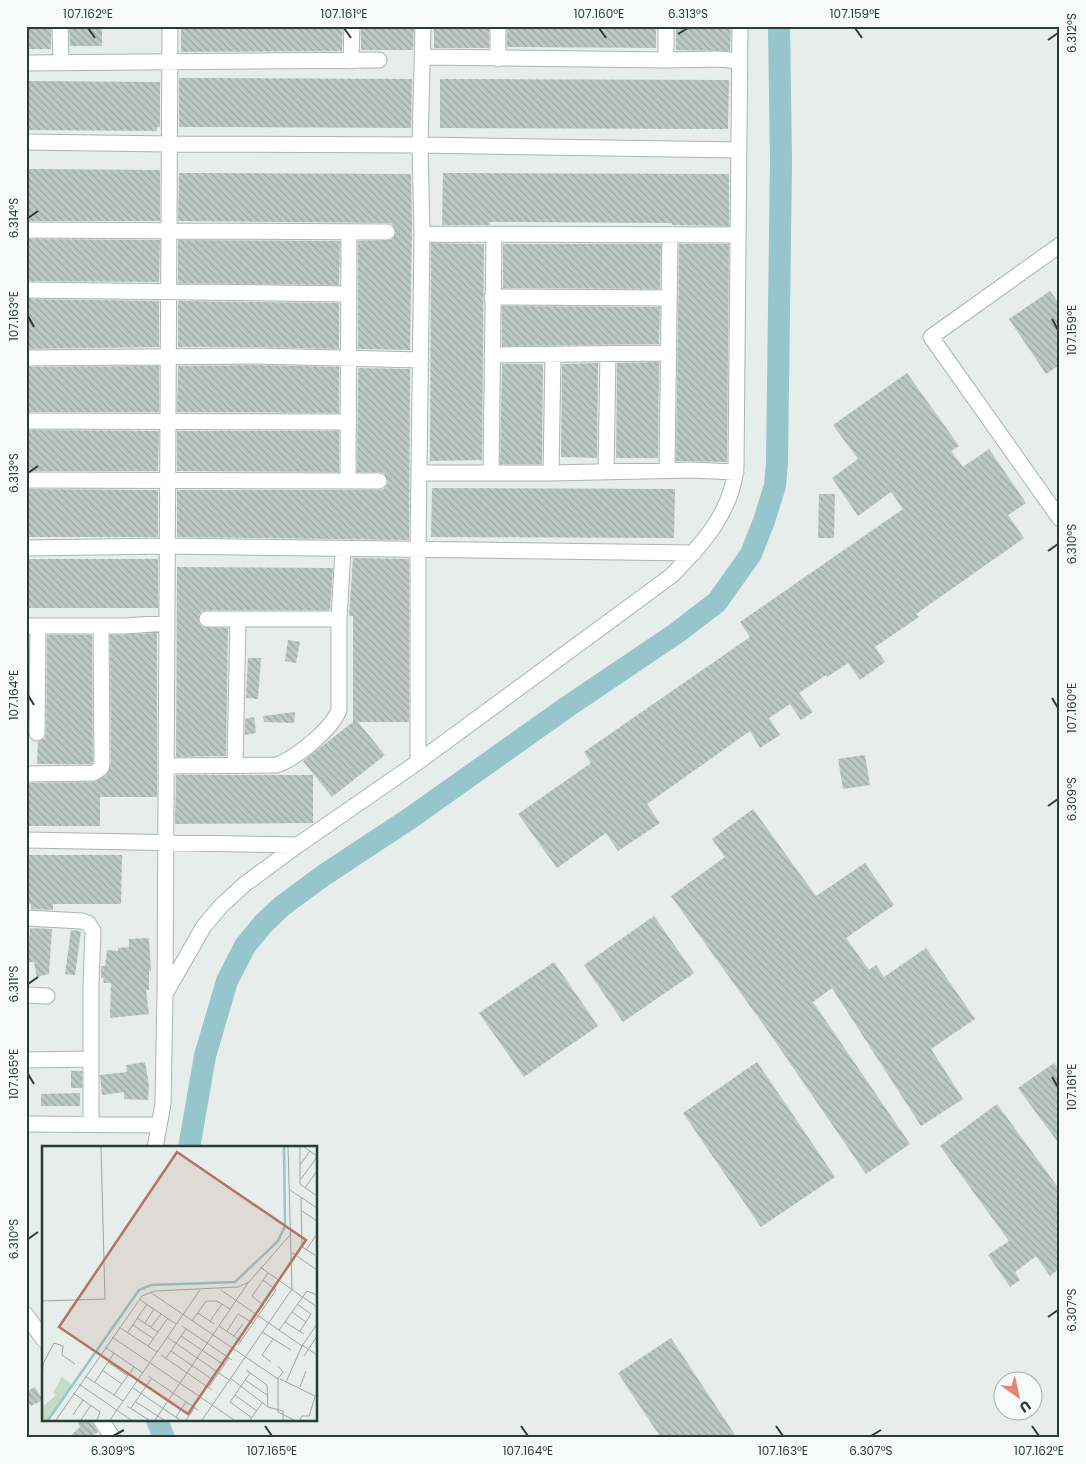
<svg xmlns="http://www.w3.org/2000/svg" width="1086" height="1464" font-family="Poppins,sans-serif">
<defs>
<pattern id="building-back-hatch" width="6" height="6" patternUnits="userSpaceOnUse" patternTransform="scale(1.25)"><rect width="6" height="6" fill="#bcc8c3"/><path d="M-1 5l2 2M0 0l6 6M5-1l2 2" fill="none" stroke="#99a49f"/></pattern>
</defs>
<rect width="100%" height="100%" fill="#e6edea"/>
<g fill="none" stroke-linecap="round" stroke-linejoin="round">
<path stroke="#96c5cb" stroke-width="22" d="M189,1148l16,-92 22,-75 18,-35 18,-22 19,-18 42,-31 85,-56 158,-112 111,-75 39,-30 34,-48 13,-33 11,-35 2,-24 4,-302 -2,-134
M157,1420l7,18"/>
</g>
<path fill="url(#building-back-hatch)" d="M26,26h25v23h-25z
M69,26h33v20h-32z
M181,26h162l-1,25 -161,1z
M361,26h53l-1,24h-52z
M434,26h55v22h-55z
M507,26h149v22l-149,-1z
M676,26h55l-1,25 -54,-1z
M179,78l233,1 -1,49 -232,-1z
M440,79l289,1 -1,49 -288,-1z
M26,81l134,1v45h-3v4l-131,-1z
M26,169l134,1v51h-134z
M179,173l232,1 1,49 -2,127 -52,-1v-108l33,-1 5,-7 -4,-9 -5,-1 -209,-2z
M443,173l286,1v52l-57,-1v-2l-161,-1h-21v3h-48z
M26,239l134,1 -1,42 -133,-1z
M178,240l162,1 -1,44 -161,-2z
M431,243l53,1 -2,216 -52,1z
M503,244h158l-1,45 -157,-1z
M679,244h50l-2,218 -51,-1z
M1050,291l10,14v60l-14,9 -37,-55z
M26,299l133,2v46l-133,2z
M178,301l161,2v46l-82,-2h-79z
M502,306l158,1 -1,37 -157,2z
M659,362l-1,96h-42l1,-95z
M598,363l-1,95 -36,-1 1,-93z
M502,364h41l-1,100h-42z
M257,365l82,2v46l-162,-1 1,-46z
M159,366v46h-133v-45z
M358,368l52,1 -1,171 -232,-3v-47h202l5,-1 4,-7 -4,-9 -5,-1h-22z
M907,373l52,73 -8,5 12,16 26,-18 37,54 -18,12 16,23 -108,76 3,3 -44,30 10,15 -25,18 -12,-17 -21,14 -1,-2 -27,18 14,19 -12,8 -11,-16 -21,14 11,17 -20,13 -10,-17 -103,73 13,19 -42,28 -12,-18 -49,35 -39,-54 73,-51 -7,-11 166,-115 -10,-15 163,-113 -12,-17 -33,24 -26,-38 26,-19 -25,-34z
M26,430l133,1 -1,40h-132z
M177,431h162v41l-162,-1z
M432,488l243,1 -1,49 -243,-1z
M26,489l132,1v47h-132z
M819,494h16l-1,44h-16z
M353,558l56,1v163h-51l27,33 -53,42 -29,-36 50,-39v-106h-4z
M26,559h132v49h-132z
M177,567l156,1 -3,42h-123l-5,1 -3,4v8l4,4 25,1 -2,128 -50,1z
M157,633v164h-57v29h-74v-43l68,-1 13,-7 4,-12 -1,-128z
M47,635h45l1,127 -2,2h-54l1,-22 7,-4 1,-5z
M288,640l12,2 -4,21 -11,-2z
M248,658h13l-3,41 -12,-1z
M295,712l-1,11 -30,-1 -1,-6z
M254,717l2,16 -11,2v-16z
M865,755l5,30 -27,4 -5,-30z
M176,775h137v48l-138,1z
M753,809l63,87 49,-33 29,42 -48,33 23,32 7,-5 8,12 42,-29 49,71 -44,30 32,50 -42,27 -89,-138 -19,14 97,142 -44,30 -98,-143 -97,-135 54,-39 -13,-18z
M26,855h96l-1,49h-68v6l-22,-1v-5h-5z
M654,916l40,57 -71,49 -39,-57z
M30,928l22,1 -3,45 -12,3 -3,-15h-6z
M71,930l10,1 -6,44 -10,-1z
M149,938l2,33h-2v19h-3l3,24 -39,4 1,-35h-8l1,-5h-3v-12h4l2,-16 11,1v-3l11,-1v-8z
M554,962l44,64 -74,51 -45,-64z
M145,1062l4,23 -1,15 -24,-1v-7l-22,3 -2,-20 27,-3 -1,-7z
M757,1062l78,115 -74,50 -78,-114z
M1054,1063l6,8v74l-42,-57z
M71,1071h11v17h-11z
M80,1093v13h-39v-12z
M997,1104l63,86v78l-10,8 -14,-20 -21,16 5,8 -10,7 -22,-32 21,-14 -69,-95z
M671,1338l66,100h-76l-43,-65z
M35,1387l8,13 -12,6 -5,-7v-7z
M77,1420h14l7,12 -10,6h-20l12,-11z"/>
<g fill="none" stroke-linecap="round" stroke-linejoin="round">
<defs>
<path id="minor" d="M60,26l1,36
M423,57l243,3 54,-1 19,2
M498,59v-33
M666,60v-34
M351,61l1,-35
M26,63l353,-3
M26,142l143,2 251,1 319,5
M26,230l361,2
M422,234l316,1
M1060,245l-129,92 129,182
M26,290l322,4
M492,297l177,1
M492,355l177,-2
M26,358l231,-2 164,4
M26,421l322,1
M667,470l3,-235
M491,472l3,-238
M606,472l2,-118
M420,473h131l139,-3 46,2
M551,473l2,-119
M26,480l353,1
M348,481l1,-249
M26,548l141,-2 527,7
M207,619h132
M26,626h100l41,-3
M37,733l1,-107
M418,762v-213l4,-315 -2,-89 3,-119
M235,765l3,-146
M166,766l111,-1c19,-7 55,-36 62,-55v-91l4,-70
M26,774l68,-1 7,-5 1,-5 -1,-137
M26,840l272,5
M26,918l56,3 6,2 5,8 -2,53v140
M165,993l5,-967
M26,995l21,1
M26,1060l65,-1
M26,1124l133,1
M155,1148l8,-44 2,-110 39,-68 18,-21 23,-21 53,-39 120,-83 253,-186c31,-31 61,-64 65,-109l4,-441
M26,1315l18,25
M101,1420l12,18"/>
</defs>
<use href="#minor" stroke="#a9b5b1" stroke-width="17"/>
<use href="#minor" stroke="#fff" stroke-width="15"/>
</g>
<path fill="none" stroke="#273e37" stroke-width="2" d="M88,28l7,10M344,28l7,10M599,28l7,10M855,28l7,10M678,34l10,-6M1048,40l10,-7M28,218l10,-7M28,316l6,11M1052,319l6,11M28,473l10,-7M1048,551l10,-7M28,695l6,10M1052,698l6,10M1048,806l10,-7M28,984l10,-7M28,1074l6,10M1052,1077l6,10M28,1239l10,-7M1048,1317l10,-7M265,1426l7,10M521,1426l7,10M776,1426l7,10M1032,1426l7,10M113,1436l11,-6M871,1436l10,-6"/>
<g transform="translate(42 1146)">
<rect width="275" height="275" fill="#e6edea"/>
<path d="M20,231l10,8 -24,35h-6v-13l14,-12 -3,-2z" fill="#c2dcc8"/>
<path fill="none" stroke="#96c5cb" stroke-width="2.5" d="M6,274l91,-130 12,-5 84,-3 43,-41 7,-15 -1,-79"/>
<path fill="none" stroke="#9aa7a2" stroke-width="1" d="M246,1l4,142M258,1v37l17,12M262,1l13,9M258,19l10,-14M259,33l16,-22M263,42l12,-17M248,44l27,18M259,52l1,49 13,8M260,65l15,10M264,104l11,-16M249,106l26,18M218,121l57,40M179,144l81,56M108,146l128,87M97,153l37,25M0,155l63,-2 -4,-152M255,158l14,10 -11,17M222,160l-12,-10 16,-23M250,166l14,10M156,167l16,11M95,172l21,14M150,175l14,-20h11l13,8M168,175l12,-17M243,176l19,12M103,177l9,-14M91,179l21,14M140,180l50,34M177,180l22,15M77,181l38,25M109,181l10,-13M237,184l28,-39 10,4M185,185l11,-17 15,9M86,186l19,-28M220,186l29,18M139,190l43,29M192,190l9,-12M70,191l122,83M125,191l62,43M196,199l38,-55 -13,-10M260,199l15,10M106,200l20,-28M63,201l38,26M129,205l42,29M119,209l51,35M262,210l13,-20M124,212l20,-29M66,216l20,14M229,216l-9,-7 11,-16M236,220l5,6 -5,7v33l16,8M60,224l20,14M204,224l21,15 1,22M208,227l-20,29 22,16M43,230l38,25M106,230l50,34M188,232l38,29 15,4v9M238,233l37,18M0,234l1,-16 11,-21 9,3 -1,9 13,9M203,234l22,15M53,236l19,-29M244,236l16,-36 15,-22M37,238l52,36M105,240l21,14M258,241l6,-16M91,242l47,32M166,242l21,-30M31,247l27,19 -3,8M72,249l20,-28M193,249l22,16M94,256l28,18M85,260l22,14M89,262l20,-29M31,269l10,-15M134,271l10,-15M14,274l86,-124 13,-5 83,-4 11,-5 41,-47M39,274l10,-15M68,274l90,-130M113,274l93,-137M144,274l9,-13M160,274l90,-131M208,274l12,-17M258,274l2,-4h7l6,-19"/>
<path fill="#b37562" fill-opacity="0.15" stroke="#b37562" stroke-width="2.5" d="M135,6l129,88 -118,174 -129,-87z"/>
<rect width="275" height="275" fill="none" stroke="#273e37" stroke-width="2.5"/>
</g>
<rect width="1086" height="1464" fill="none" stroke="#f7faf8" stroke-width="55"/>
<g transform="translate(1018 1396) rotate(146)"><circle r="24" fill="#f7faf8" stroke="#a4afab"/>
<path d="M0-4L9 19L0 12L-9 19Z" fill="#e28770"/>
<text y="-8" font-size="14" font-weight="bold" text-anchor="middle" fill="#273e37">U</text>
</g>
<rect x="28" y="28" width="1030" height="1408" fill="none" stroke="#273e37" stroke-width="2"/>
<g font-size="12" text-anchor="middle" fill="#273e37">
<text x="88" y="18">107.162°E</text>
<text x="344" y="18">107.161°E</text>
<text x="599" y="18">107.160°E</text>
<text x="688" y="18">6.313°S</text>
<text x="855" y="18">107.159°E</text>
<text transform="translate(1072 33) rotate(-90)" y="4">6.312°S</text>
<text transform="translate(14 218) rotate(-90)" y="4">6.314°S</text>
<text transform="translate(14 316) rotate(-90)" y="4">107.163°E</text>
<text transform="translate(1072 330) rotate(-90)" y="4">107.159°E</text>
<text transform="translate(14 473) rotate(-90)" y="4">6.313°S</text>
<text transform="translate(1072 544) rotate(-90)" y="4">6.310°S</text>
<text transform="translate(14 695) rotate(-90)" y="4">107.164°E</text>
<text transform="translate(1072 708) rotate(-90)" y="4">107.160°E</text>
<text transform="translate(1072 799) rotate(-90)" y="4">6.309°S</text>
<text transform="translate(14 984) rotate(-90)" y="4">6.311°S</text>
<text transform="translate(14 1074) rotate(-90)" y="4">107.165°E</text>
<text transform="translate(1072 1087) rotate(-90)" y="4">107.161°E</text>
<text transform="translate(14 1239) rotate(-90)" y="4">6.310°S</text>
<text transform="translate(1072 1310) rotate(-90)" y="4">6.307°S</text>
<text x="113" y="1455">6.309°S</text>
<text x="272" y="1455">107.165°E</text>
<text x="528" y="1455">107.164°E</text>
<text x="783" y="1455">107.163°E</text>
<text x="871" y="1455">6.307°S</text>
<text x="1039" y="1455">107.162°E</text>
</g>
</svg>
